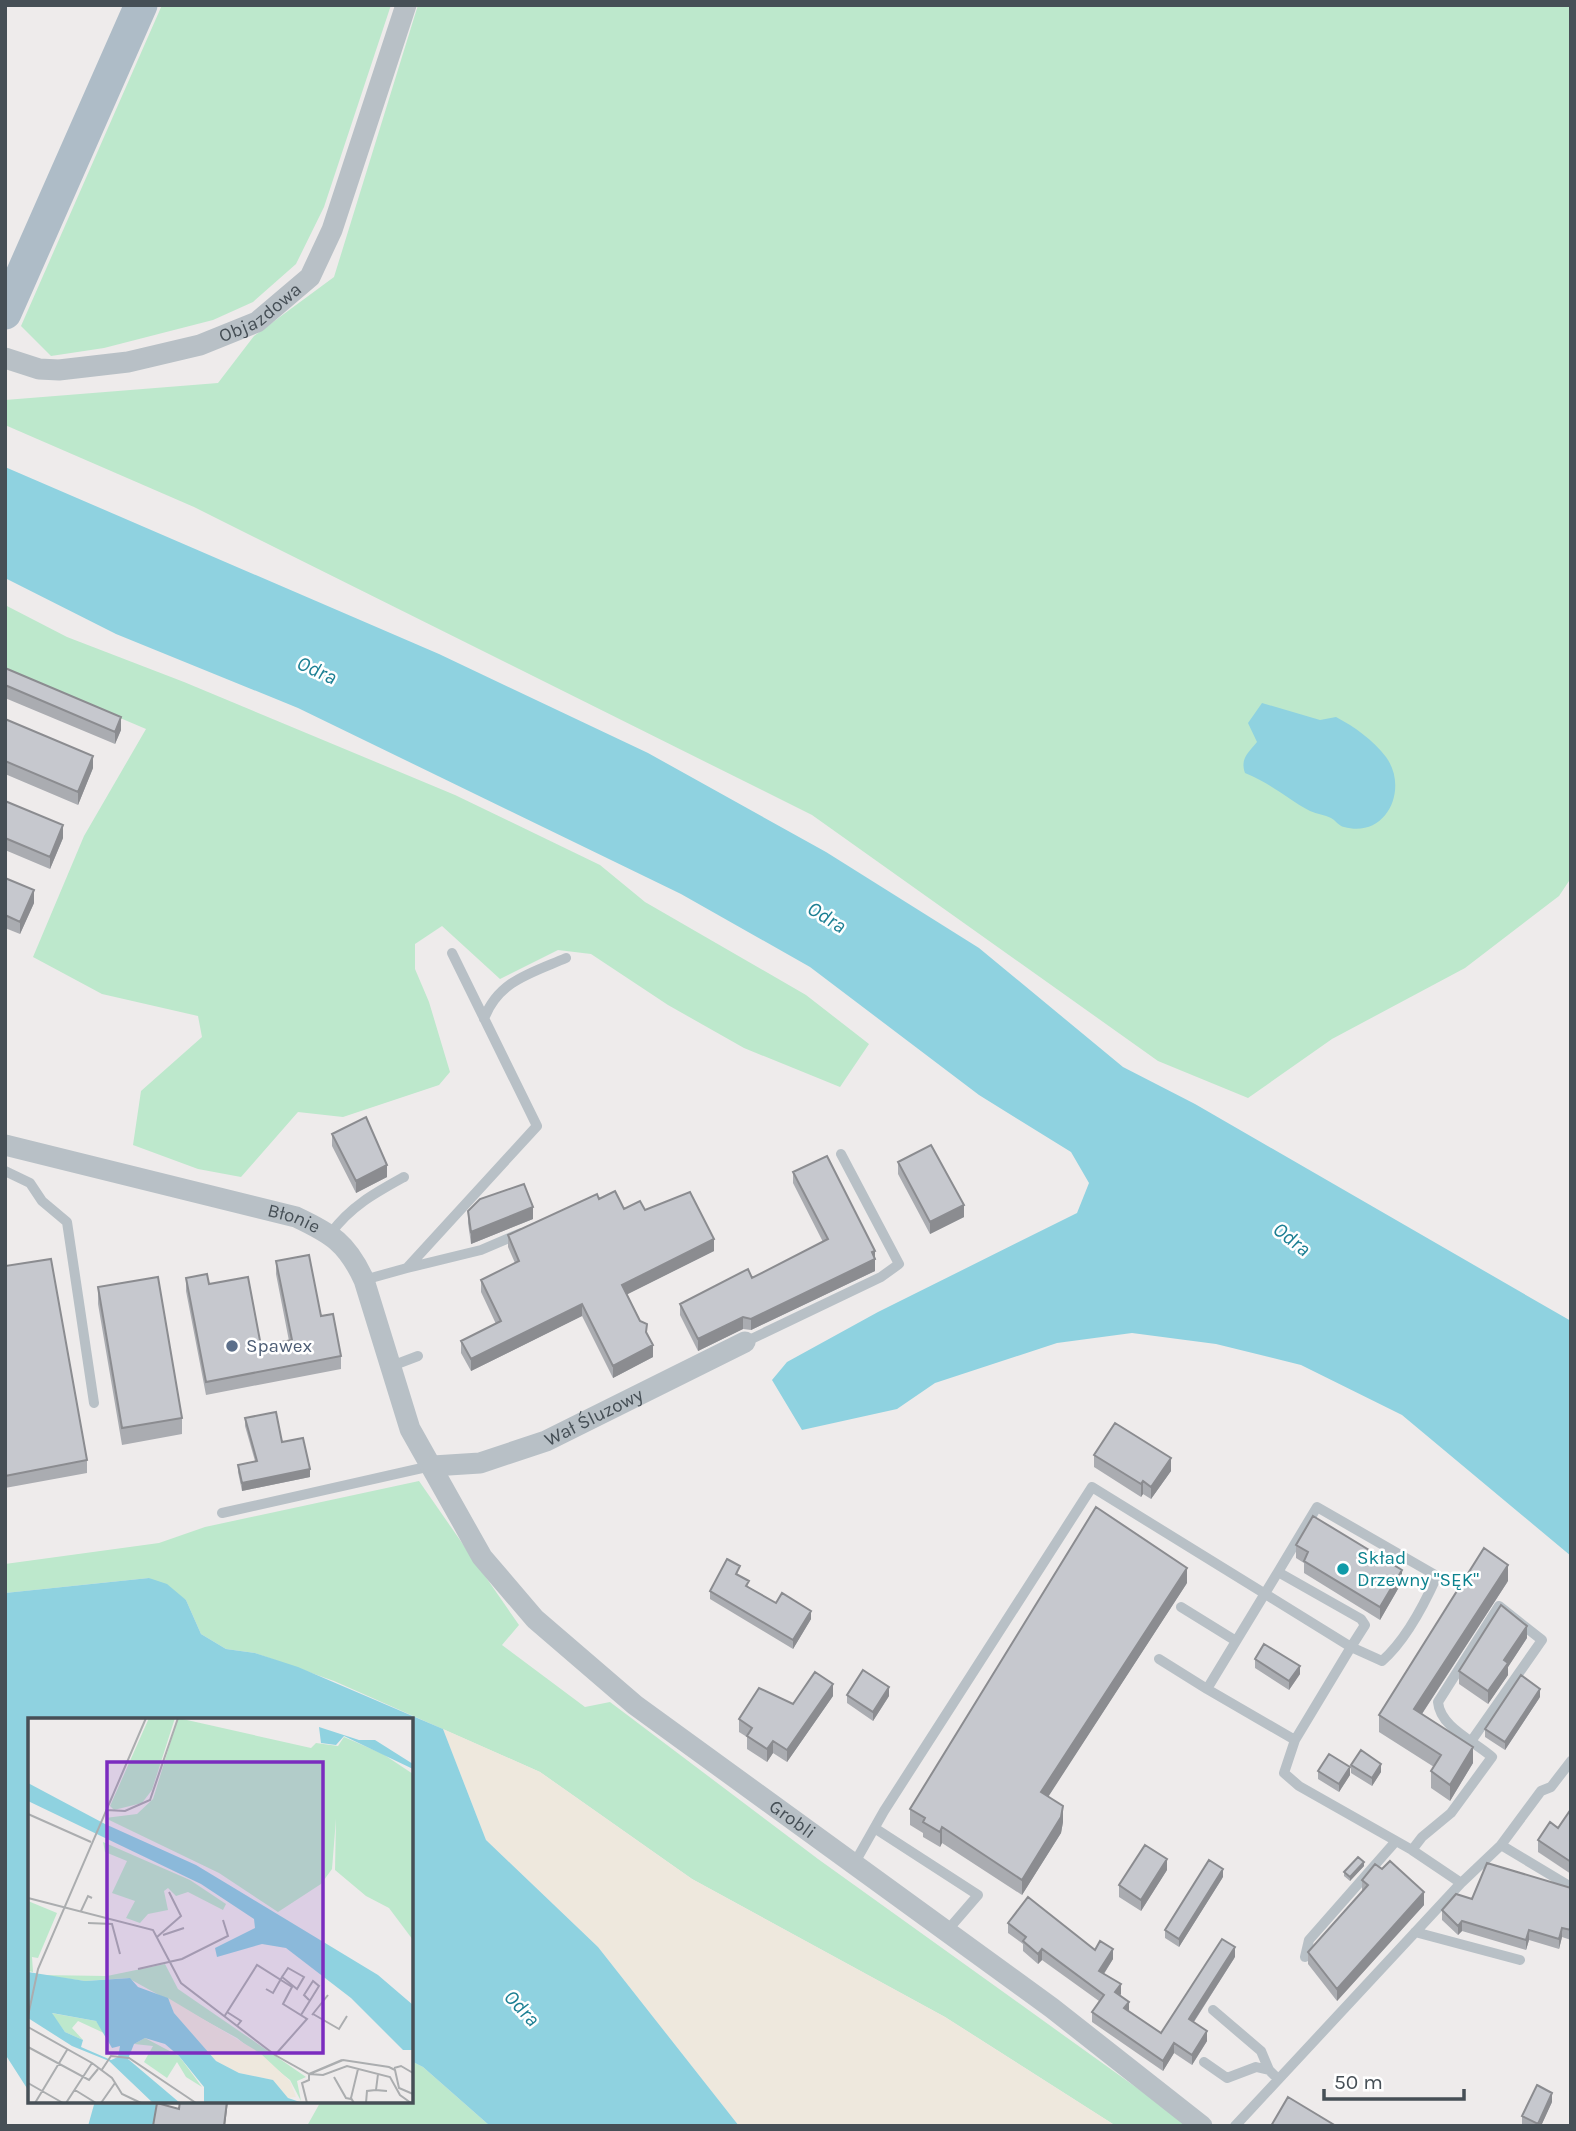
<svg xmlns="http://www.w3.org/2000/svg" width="1576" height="2131" font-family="Karla,sans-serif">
<rect width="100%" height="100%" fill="#eeebeb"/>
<path fill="#bde8cc" d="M162,5h229l-67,202 -28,57 -43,38 -40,18 -109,28 -53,8 -30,-30z
M418,5h1153v873l-12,18 -94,72 -133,71 -84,59 -90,-37 -346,-246 -618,-308 -189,-82v-25l213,-17 36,-47 80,-59z
M5,605l62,32 117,45 271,113 145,70 45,37 161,93 63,49 -29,43 -96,-39 -76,-43 -77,-51 -33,-4 -58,29 -58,-53 -27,18v25l14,33 21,70 -11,13 -96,32 -45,-5 -57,65 -43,-8 -65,-24 8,-54 61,-54 -4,-21 -96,-22 -69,-37 51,-121 62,-107 -141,-60z
M419,1481l100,144 -17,20 83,62 25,-5 208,157 372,267h-74l-171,-109 -253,-138 -152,-107 -206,-91 -79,-28 -29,-4 -25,-15 -15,-34 -37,-22 -144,15v-29l154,-21 46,-16z
M411,2061l12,6 67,59h-183l14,-25h90z"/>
<path fill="#eee8dd" d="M443,1729l97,43 152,107 253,138 171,109h-377l-141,-179 -112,-107z"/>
<path fill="#8fd2e0" d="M5,467l434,187 209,99 178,99 153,96 144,119 72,37 376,217v235l-169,-141 -101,-50 -85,-21 -84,-11 -75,10 -122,40 -38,26 -95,21 -30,-50 15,-18 91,-50 199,-99 12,-30 -18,-31 -92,-57 -169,-128 -129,-73 -383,-186 -182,-74 -111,-56z
M1262,703l58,17 16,-3c19,10 37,23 50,40 23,31 1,82 -42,70 -5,-1 -9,-7 -13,-9 -6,-3 -14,-4 -21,-7 -23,-12 -38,-27 -65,-38 -5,-14 3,-20 12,-31l-9,-19z
M149,1578l18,6 19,16 15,34 25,15 29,4 43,14 145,62 43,111 112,107 141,179h-249l-67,-59 -12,-6v-341h-381v373l-25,-39v-461z
M95,2101h74l-11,16 -1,9h-69z"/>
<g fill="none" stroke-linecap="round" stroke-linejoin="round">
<path stroke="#b8c0c6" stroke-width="10" d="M484,1019c14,-38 47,-46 82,-61
M5,1171l25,12 12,18 25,21 27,181
M331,1233c20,-27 44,-40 73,-56
M407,1268l74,-18 40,-17
M364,1280l43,-12 130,-142 -85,-173
M745,1342l136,-65 18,-13 -58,-110
M389,1367l29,-11
M222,1513l209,-47
M1181,1607l55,34
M1159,1659l48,30 71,-117 83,47 4,6 -14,22 31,14c24,-21 42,-56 55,-85l-120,-69 -39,65
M1207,1689l88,51
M876,1829l102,66 -32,37
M1501,1845l70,42
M1412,1850l10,-13 29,-24 41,-56c-18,-16 -52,-30 -54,-55l61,-96 43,34 -70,100
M854,1864l30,-53 208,-324 259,160 -56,93 -11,33 15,13 113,64 49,33 -226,243
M1461,1883l40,-38 40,-54 10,-4 20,-26
M1415,1932l105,28
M1305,1957l4,-17 87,-99
M1213,2010l48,41 8,19 9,9
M1204,2062l23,16 29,-11 13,3"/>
<g stroke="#b8c0c6" stroke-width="21">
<path id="s1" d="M5,358l34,11 20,1 69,-8 72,-17 57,-23 53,-45 22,-47 74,-225"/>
<path id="s2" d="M5,1145l291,72c36,17 51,26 68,63l46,149 72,128 53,62 100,86 417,303 150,118"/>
<path id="s3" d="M433,1466l47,-3 66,-22 199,-99"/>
</g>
<path stroke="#aebcc7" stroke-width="33" d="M5,313l136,-308"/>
</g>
<path fill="#aaacb1" d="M5,668l116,62 -6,14 -110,-46z
M5,719l88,49 -15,37 -73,-31z
M5,801l58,37 -13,31 -45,-19z
M5,878l29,25 -14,31 -15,-6z
M332,1134l55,43 -31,16 -24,-47z
M898,1162l66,55 -34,17 -32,-60z
M793,1172l82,79v20l-124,59 -8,-1 -45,22 -18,-36v-11l72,-26 71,-36 -30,-59z
M599,1199l25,10 21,1 69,41 -87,43 20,40 6,23 -40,21 -31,-62 -111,55 -10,-18v-12l35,-17 -15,-32v-12l34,-17 -7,-16v-12z
M468,1211l65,8 -62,25 -3,-21z
M276,1261l45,55 20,40v13l-135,26 -20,-104v-13l23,6 52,62 28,-5 -13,-67z
M5,1266l82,194v13l-82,15z
M98,1287l84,131v16l-60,11 -24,-141z
M245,1418l37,24 28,35 -68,14 -4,-19v-7l17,-4 -10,-35z
M1094,1455l77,16 -20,28 -8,-5 -2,3 -47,-30z
M1296,1545l106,37 -22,38 -76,-47v-10l-8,-5z
M740,1575v1l9,11 27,16 35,16 -18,30 -83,-50v-8z
M1508,1581l-86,133 51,49 -23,38 -19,-13v-17l3,-4 -55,-35v-17z
M1187,1583l-139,213 15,26 -2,11 -39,62 -80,-52 -2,4 -17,-10v-4l-13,-8v-16z
M1527,1638l-19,29v8l-20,29 -29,-20v-13z
M1255,1659l45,15 -11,16 -34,-22z
M847,1695l42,1 -16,25 -26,-18z
M833,1696l-46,66 -14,-9 -6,9 -20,-13v-12l-8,-5v-13l54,-15z
M1540,1697l-35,53 -20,-13v-8z
M1351,1765l30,7 -9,14 -21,-13z
M1318,1771l32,4 -11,17 -21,-13z
M1571,1809v65l-33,-22v-12l20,-12z
M1364,1866l-14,15 -6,-5v-4z
M1167,1870l-26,41 -22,-14v-12z
M1223,1877l-44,70 -14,-9v-8z
M1362,1880l62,25 -87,96 -29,-37v-12l54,-60z
M1571,1888v52l-9,-3 -3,12 -30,-9 -3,10 -64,-19 -4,4 -16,-15v-10l30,-11z
M1008,1923l87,27 18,9 -9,15 17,20 -1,1 9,17 32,21 74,-76 -41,65 13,19 -15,24 -18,-12 -11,18 -71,-49v-10l7,-11 -57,-41 -4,4 -15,-13v-7l-15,-11z
M1552,2102l-11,24h-16l-3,-2v-8z"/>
<path fill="#8b8c90" d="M121,717v13l-6,14v-12z
M93,756v12l-15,37v-13z
M63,825v13l-13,31v-12z
M34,890v13l-14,31v-12z
M387,1165v12l-31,16v-12z
M964,1205v12l-34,17v-12z
M533,1207v12l-62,25v-12z
M714,1239v12l-92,46v-12z
M875,1251v20l-124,59v-11z
M582,1304v12l-111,55v-12z
M743,1317v12l-45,22v-12z
M653,1345v12l-40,21v-12z
M1171,1458v13l-20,28v-12z
M310,1469v8l-68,14v-8z
M1143,1481v13l-2,3v-13z
M1508,1565v16l-94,145v-17z
M1187,1568v15l-146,225v-16z
M1402,1570v12l-22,38v-13z
M811,1611v8l-18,30v-9z
M1527,1626v12l-19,29v8l-20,29v-13l16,-31z
M1300,1666v8l-11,16v-9z
M833,1684v12l-46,66v-12z
M889,1687v9l-16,25v-9z
M1540,1689v8l-35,53v-8z
M773,1741v12l-6,9v-13z
M1473,1747v16l-23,38v-16z
M1381,1764v8l-9,14v-8z
M1350,1767v8l-11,17v-8z
M1063,1806v16l-2,11 -39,62v-15z
M942,1827v16l-2,4v-15z
M1167,1859v11l-26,41v-11z
M1364,1862v4l-14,15v-4z
M1223,1869v8l-44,70v-8z
M1424,1892v13l-87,96v-12z
M1462,1921v10l-4,4v-9z
M1562,1928v9l-3,12v-10z
M1529,1930v10l-3,10v-10z
M1235,1947v10l-46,72v-10z
M1042,1949v11l-4,4v-10z
M1113,1949v10l-14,22v-10z
M1121,1984v10l-6,8v-10z
M1129,2002v10l-5,-4z
M1207,2031v10l-15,24v-10z
M1174,2043v10l-11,18v-10z
M1552,2093v9l-11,24h-3z
M227,2101h1l-3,25h-1z"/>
<path fill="#c6c8ce" stroke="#8b8c90" stroke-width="2" d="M5,668l116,49 -6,15 -110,-47z
M5,719l88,37 -15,36 -73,-31z
M5,801l58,24 -13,32 -45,-19z
M5,878l29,12 -14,32 -15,-7z
M366,1117l21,48 -31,16 -24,-47z
M931,1145l33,60 -34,17 -32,-60z
M827,1156l48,95 -3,1 3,7 -124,60 -8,-2 -45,22 -18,-35 68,-35 4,9 76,-39 -35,-67z
M524,1184l9,23 -62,25 -3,-21 12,-12z
M615,1191l9,18 16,-8 5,9 45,-18 24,47 -92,46 18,36 7,3 -1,8 7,13 -40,21 -31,-62 -111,55 -10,-18 40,-20 -20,-41 38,-19 -11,-26 89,-41 2,5z
M309,1255l12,61 12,-2 8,42 -135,26 -20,-104 21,-4 2,10 39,-7 13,69 31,-6 -16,-79z
M51,1259l36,201 -82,16v-210z
M158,1277l24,141 -60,10 -24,-141z
M276,1412l6,30 21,-4 7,31 -68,14 -4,-18 19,-4 -12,-43z
M1115,1423l56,35 -20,29 -8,-6 -2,3 -47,-29z
M1096,1507l91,61 -146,224 22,14 -2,11 -39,63 -80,-53 -2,5 -17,-10 2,-4 -15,-9z
M1313,1516l89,54 -22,37 -76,-46 4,-9 -12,-7z
M1484,1548l24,17 -94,144 59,38 -23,38 -19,-14 10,-16 -62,-40z
M727,1559l13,7 -4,8 13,7 -3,5 30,17 6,-10 29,18 -18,29 -83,-49z
M1501,1605l26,21 -23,34 4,3 -20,28 -29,-20z
M1264,1644l36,22 -11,15 -34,-22z
M863,1670l26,17 -16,25 -26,-17z
M815,1672l18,12 -46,66 -14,-9 -6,8 -20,-13 5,-8 -13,-9 20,-31 34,16z
M1521,1675l19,14 -35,53 -20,-13z
M1361,1750l20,14 -9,14 -21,-13z
M1329,1754l21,13 -11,17 -21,-13z
M1571,1809v53l-33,-22 12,-18 8,6z
M1145,1845l22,14 -26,41 -22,-15z
M1358,1857l6,5 -14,15 -6,-5z
M1209,1860l14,9 -44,70 -14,-9z
M1390,1861l34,31 -87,97 -29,-37 60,-67 -6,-5 13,-16 7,5z
M1487,1863l84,25v42l-9,-2 -3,11 -30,-9 -3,10 -64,-19 -4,5 -16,-16 14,-16 16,5z
M1028,1897l67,53 5,-9 13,8 -14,22 22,13 -6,8 14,10 -5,6 37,25 61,-94 13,8 -46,72 18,12 -15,24 -18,-12 -11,18 -71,-49 12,-17 -62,-46 -4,5 -15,-13 3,-4 -18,-14z
M1537,2085l15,8 -14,31 -16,-8z
M1288,2097l48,29h-65z
M180,2101h47l-3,25h-71l4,-23 22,6z"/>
<circle fill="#5c6f8a" stroke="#fff" stroke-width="2.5" cx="232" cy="1346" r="7"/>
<circle fill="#0f9aa8" stroke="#fff" stroke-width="2.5" cx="1343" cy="1569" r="7"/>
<g text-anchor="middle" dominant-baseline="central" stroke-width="5" stroke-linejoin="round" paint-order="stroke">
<g font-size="19" fill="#464f56" stroke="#fff">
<text stroke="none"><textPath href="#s1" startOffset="268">Objazdowa</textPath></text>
<text stroke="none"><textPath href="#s2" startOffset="298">Błonie</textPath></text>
<text stroke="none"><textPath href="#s3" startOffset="170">Wał Śluzowy</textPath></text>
<text stroke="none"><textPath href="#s2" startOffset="1106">Grobli</textPath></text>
</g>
<g font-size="19" fill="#4e5e75" stroke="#fff" text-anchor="start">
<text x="246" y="1346">Spawex</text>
</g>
<g font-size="19" fill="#0d838f" stroke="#fff" text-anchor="start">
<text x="1357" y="1558">Skład<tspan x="1357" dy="22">Drzewny "SĘK"</tspan></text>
</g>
<g font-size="21" font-style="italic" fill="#1c7f93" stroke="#fff">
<text transform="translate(317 670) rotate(25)">Odra</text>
<text transform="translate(827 917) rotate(32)">Odra</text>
<text transform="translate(1292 1239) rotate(38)">Odra</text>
<text transform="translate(522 2008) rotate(47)">Odra</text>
</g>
</g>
<g transform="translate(28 1718)">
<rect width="385" height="385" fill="#eeebeb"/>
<path d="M121,0h26l-23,72 -10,13 -28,7 -4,-4zM150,0l133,30 5,-5 22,3 6,-9 39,17 30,20v166l-24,-32 -23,-12 -31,-26 1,-51 -4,50 -11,15 -43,28 -59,-39 -114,-55 32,-4 16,-15zM75,124l87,38 36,24 -3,6 -35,-18 -12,4 -8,-8 -4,3 4,19 -20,4 -8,9 -14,-5 9,-17 -23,-8 15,-32 -22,-9zM0,183l29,12 -19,45 -6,-1 1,15 -5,-1zM137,246l13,25 128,88 -9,4 4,20 -11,-21 -53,-42 -109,-60 -43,3 -45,-6 67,1zM23,295l45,8 10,13 -28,-13 -6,7 11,12 -18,-8zM117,320l34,18 23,31 -16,-10 -9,-15 -10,16 -23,-16 9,-16 -19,-2z" fill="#bde8cc"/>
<path d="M140,280l92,55 30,28 6,16 -8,1 -15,-18 -34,-7 -23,-12 -42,-48z" fill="#eee8dd"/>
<path d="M291,9l40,13h16l38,24v5l-69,-33 -8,9 -15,-2zM0,65l77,41 91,41 182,110 35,30v45h-10l-52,-52 -65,-50 -24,-4 -45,13 -2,-9 40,-20 -1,-9 -53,-35 -173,-83zM0,254l57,9 45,-3 8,9 30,11 6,15 42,48 23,12 34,7 15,18 12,4 -96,1v-16l-25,-31 -14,-12 -20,-6 -11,6 -6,15 52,44h-27l-44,-42 -37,-15 -44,-28zM24,295l44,8 16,27 8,-2 -2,11 -7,3 -30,-13 2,-7 -18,-8z" fill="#8fd2e0" fill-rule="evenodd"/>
<path fill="none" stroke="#abadaf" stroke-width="2" d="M78,92l19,1 25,-11 28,-82M0,96l63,28M0,180l125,32 28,53 94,72 34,19 14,1 24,-9 43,11 10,18 11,8M53,193l7,-15 4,2M60,205l24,1 8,30M135,217l21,-7M129,219l24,-21 -12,-24M110,251l44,-10 46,-23 -5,-16M238,271l7,4 9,-16 15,12 7,-12 -16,-9 -6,9M199,294l14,9 -4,5M285,296l26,15 8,-13M273,297l18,-29 -6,-5 -9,14 5,5M284,297l16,-20M0,298l10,-47 108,-251M196,299l33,-52 35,22 -9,17 24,15 -32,36M0,309l64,36 20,15 10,16 19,9M0,329l61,33 9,-11M366,350l7,-2 12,7M73,353l10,-15 18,2 67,45M284,355l31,-13 46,7 6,3 4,18 14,6M350,356l-2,16 11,1M306,359l12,21 5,1M0,365l35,20M47,372l21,13M7,385l32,-53M38,385l26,-40M73,385l14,-20M279,385l-5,-20 7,-3v-6l33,-14M326,385l-3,-5 7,-29M338,385l1,-12 9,-1"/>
<path fill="#7b2cbf" fill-opacity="0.15" stroke="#7b2cbf" stroke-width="3.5" d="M79,44h216v291h-216z"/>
<rect width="385" height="385" fill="none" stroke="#464f56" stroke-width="3.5"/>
</g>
<rect width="1576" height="2131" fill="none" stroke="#464f56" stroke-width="14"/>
<path d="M1324 2089v10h140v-10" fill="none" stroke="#464f56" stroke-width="3.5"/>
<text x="1334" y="2089" font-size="21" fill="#464f56" stroke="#ffffff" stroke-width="5" paint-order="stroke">50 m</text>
</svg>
